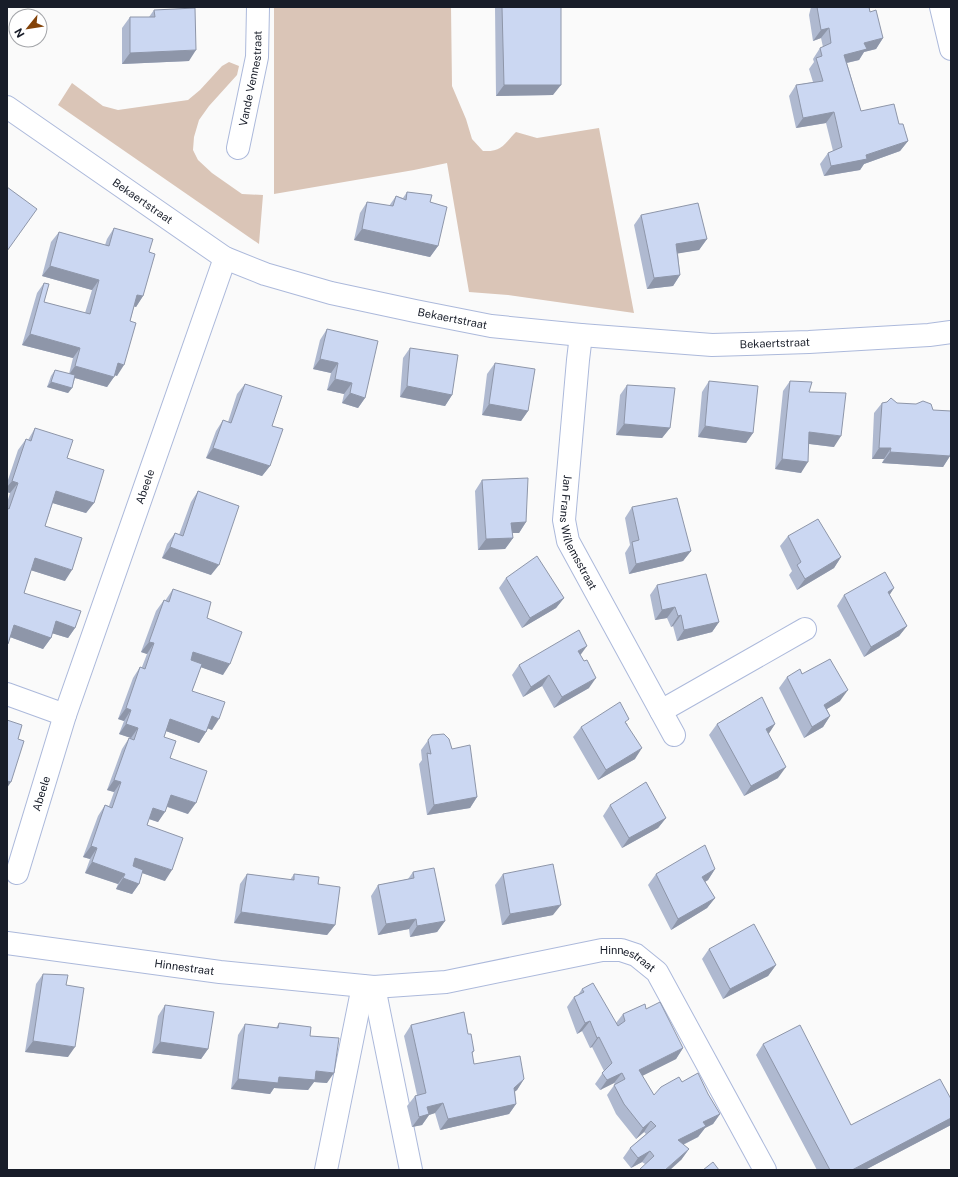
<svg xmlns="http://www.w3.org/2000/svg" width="958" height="1177" font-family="'Public Sans',sans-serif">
<rect width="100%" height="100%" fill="#fafafa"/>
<path fill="#dac5b7" d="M274,7h177l1,79 14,33 6,20 11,12c19,1 21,-7 33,-19l21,6 62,-10 35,185 -126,-18 -39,-3 -22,-129 -33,7 -140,24z
M229,62l10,4 -2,9 -28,31 -10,14 -5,17 -1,13 5,10 14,13 30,21 21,1 -4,49 -201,-139 14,-22 31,23 15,4 70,-10 12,-10 22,-24z"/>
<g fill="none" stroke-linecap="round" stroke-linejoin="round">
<defs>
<g id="street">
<path id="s1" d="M238,148l19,-91 1,-50"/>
<path id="s2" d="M581,335l-3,25 -14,160 4,21 106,194"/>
<path d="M7,694l58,21"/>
<path d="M661,711l144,-82"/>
<path id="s3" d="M17,873l48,-158 160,-457"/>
<path id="s4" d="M7,943l213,29 154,15 72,-5 156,-32h19l15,5 21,17 108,198"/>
<path d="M374,987l37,183"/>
<path d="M326,1170l37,-184"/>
</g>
<g id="secondary">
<path d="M941,7l10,42"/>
<path id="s5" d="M7,107l218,151 40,16 66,19 84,18 76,15 90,9 131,10 97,-3 120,-7 22,-3"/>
</g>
</defs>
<use href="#street" stroke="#acb9db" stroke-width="24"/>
<use href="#secondary" stroke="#acb9db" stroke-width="24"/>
<use href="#street" stroke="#fff" stroke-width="22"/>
<use href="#secondary" stroke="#fff" stroke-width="22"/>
</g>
<path fill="#afb9d0" d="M495,7h66l-8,88 -57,1z
M811,7h58l1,5 13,26 -7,11 -12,3 -5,8 -12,3 14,48 38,13 9,17 -8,10 -36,13 -4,6 -36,6 -4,-12 8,-11 5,-2 -7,-28 -30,5 -7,-32 7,-11 17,-3 -4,-13 5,-7 -1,-3 7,-11 3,-1 -2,-9 -8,3 -4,-26z
M154,10l35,51 -67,3v-36l8,-11h19z
M407,192l23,10 8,44 -8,11 -76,-17 6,-27 7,-11 22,4 7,-10 7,2z
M641,215l66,24 -8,11 -21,3 2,22 -7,11 -26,3 -13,-64z
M114,228l35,24 -6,44 -7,11 -2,-1 -17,70 -2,-1 -8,12 -32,-9 -3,10 -4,5 -21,-6 4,-11 4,-6 14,4 4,-16 -51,-13 15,-52 7,-10v19l41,11 7,-23 -50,-14 9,-34 8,-10 46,13 2,-6z
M327,329l38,69 -7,10 -16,-5 2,-9 -17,-4 4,-17 -18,-4 7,-29z
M410,348l42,47 -7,11 -45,-9 3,-39z
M495,363l33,48 -7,10 -39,-6 5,-41z
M709,381l44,52 -7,10 -48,-6 4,-45z
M790,381l19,11 25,55 -25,-3 -8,29 -26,-4 8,-78z
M245,384l25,82 -8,10 -56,-18 10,-27 7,-11 5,2 9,-28z
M627,385l43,43 -8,10 -46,-3 4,-40z
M887,402l63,54 -7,11 -61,-4 2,-4h-12l2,-46 8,-10z
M35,428l32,30 27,45 -8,10 -33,-10 -8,23 20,55 -34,-11 -7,23 51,35 -7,10 -16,-5 -1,5 -8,11 -33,-12 -3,8v-142l3,-10 -3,-1v-9l11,-33 8,-11 2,1z
M482,480l44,42 -7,11h-7l1,5 -8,11 -27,1 -3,-59z
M198,491l13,84 -49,-17 5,-14 8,-11 4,2 12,-33z
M632,507l59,44 -8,10 -54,13 -4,-21 5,-8 -5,-27z
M788,536l53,21 -7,11 -37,22 -8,-15 3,-4 -12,-25z
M506,578l58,20 -8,10 -34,20 -23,-40z
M657,585l62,37 -7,10 -35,9 -4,-15 -2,1 -4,-9 -12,2 -5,-25z
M894,588l-5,7 18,31 -8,10 -35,21 -27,-51 7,-11z
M173,589l34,29 16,57 -22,-8 -9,24 20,39 -4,-2 -2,4 -7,11 -33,-12 -2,6 24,77 -21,-7 -9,15 -9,-3 -2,6 18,56 -23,-8 -3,11 -7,10 -16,-5 2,-5 -33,-11 5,-14 -7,-2 15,-41 7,-11 4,1 5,-14 -7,-2 15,-41 7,-11h2l-12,-4 5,-13 -6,-2 15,-41 7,-11 2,1v-1l5,-13 -6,-2 15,-41 8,-11 1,1z
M580,656l4,5 5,27 -35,20 -12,-22 -19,11 -11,-22 7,-10z
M802,674l38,27 -13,8 3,7 -7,11 -19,11 -25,-50 8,-11z
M627,723l8,36 -37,21 -25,-43 8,-10z
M717,724h58l-7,10 10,44 -34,18 -35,-61z
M432,735l20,14 25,48 -7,11 -43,7 -8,-51 3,-4 -1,-10z
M610,805l56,13 -8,10 -36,20 -19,-32z
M715,869l-7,11 -3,2 10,16 -8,10 -36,22 -23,-45 8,-11z
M413,872l32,49 -8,11 -27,5 -1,-8 -31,6 -7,-39 7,-11 30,-6z
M247,874l43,6 4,-6 41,51 -8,10 -93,-12 6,-39z
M503,874l50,41 -51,10 -7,-40z
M709,949l67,16 -8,11 -45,23 -21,-40z
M43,974l23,11 2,72 -43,-5 11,-68z
M582,989l34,34 7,-9 23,-5 37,39 -7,11 -34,17 12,19 28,-13 26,12 12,20 -7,10 -8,4 -7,9 -15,8 6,4 -8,11 -36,4 -3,-2 -11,6 -8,-10 7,-10 16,-14 -2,-2 -8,7 -20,-25 -9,-19 8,-11 -1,-1 -14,7 -5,-6 9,-13 -12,-24 -2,1 -8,-17 -5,3 -10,-27 7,-10 4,-2z
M165,1005l43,44 -7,10 -49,-6 6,-37z
M279,1023l31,13 17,47 -13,-1 -6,8 -34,-2 -4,6 -39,-5 7,-54 7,-11 31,4z
M411,1025l57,9 6,17 -2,3 2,10 50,15 -7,11 -2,1 1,13 -7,10 -69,16 -5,-17 -6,2 -7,10 -10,2 -5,-21 8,-10 2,-1 -13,-59z
M763,1044l88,81 100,-26v26l-86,45h-48l-61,-115z"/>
<path fill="#8e96a9" d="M829,28l-8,10 -8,3 8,-11z
M883,38l-7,11 -12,3 -5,8 -22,5 7,-10 20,-12z
M196,50l-7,11 -67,3 8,-11z
M504,85h57l-8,10 -57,1z
M834,112l-8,11 -30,5 7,-10z
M908,141l-8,10 -36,13 -4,6 -36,6 7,-10 35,-11z
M362,229l76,17 -8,11 -76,-17z
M707,239l-8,11 -30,5 7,-11z
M50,266l49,14 -7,10 -50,-14z
M680,275l-7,11 -26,3 7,-11z
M137,295l6,1 -7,11 -7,-2z
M30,334l50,14 -7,10 -51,-13z
M320,359l18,4 -7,10 -18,-4z
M118,363l6,2 -7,11 -6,-2z
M75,366l39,11 -7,10 -39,-11z
M335,379l17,4 -8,11 -17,-4z
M51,382l21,6 -4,5 -21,-6z
M407,386l45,9 -7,11 -45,-9z
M350,393l15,5 -7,10 -16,-5z
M489,404l39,7 -7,10 -39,-6z
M624,424l46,4 -8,10 -46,-3z
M705,426l48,7 -7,10 -48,-6z
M809,432l32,4 -7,11 -32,-4z
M213,448l57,18 -8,10 -56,-18z
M879,448h12l-7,11h-12z
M890,452l60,4 -7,11 -61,-4z
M782,459l26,3 -7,11 -26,-4z
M12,481l6,2 -8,10 -3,-1v-5z
M56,491l38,12 -8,10 -37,-11z
M526,522l-7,11h-15l7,-10z
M513,538l-8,11 -27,1 8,-11z
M170,547l49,18 -8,10 -49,-17z
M691,551l-8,10 -54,13 7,-10z
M841,557l-7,11 -37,22 8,-11z
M35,558l37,12 -7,11 -38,-12z
M894,588l-7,11 1,-7z
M564,598l-8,10 -34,20 8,-10z
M675,607l-8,11 -12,2 7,-10z
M681,615l-8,11 -2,1 7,-11z
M56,621l19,7 -7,10 -20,-6z
M719,622l-7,10 -35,9 7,-11z
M14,625l37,13 -8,11 -36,-13z
M907,626l-8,10 -35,21 7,-10z
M149,642l5,1 -7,11 -6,-2z
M587,646l-8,11 -1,-6z
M193,652l37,12 -7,11 -37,-13z
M549,675l-7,11 -19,11 8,-10z
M596,678l-7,10 -35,20 8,-11z
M848,690l-8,11 -23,14 7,-10z
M126,708l5,2 -7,11 -6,-2z
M212,716l7,3 -7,11 -8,-3z
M830,716l-7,11 -19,11 8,-11z
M170,719l36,13 -7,11 -36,-13z
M126,724l12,4 -7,10 -12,-4z
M775,724l-7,11 -2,-6z
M642,748l-7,11 -37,21 8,-10z
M786,767l-8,11 -34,18 7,-10z
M114,780l7,2 -7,10 -7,-2z
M7,781l4,1 -4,6z
M171,795l25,8 -8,11 -25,-9z
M477,797l-7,11 -43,7 7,-10z
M153,808l12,4 -7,10 -12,-4z
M666,818l-8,10 -36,20 7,-10z
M91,846l6,2 -7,11 -7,-2z
M135,858l37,12 -7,11 -37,-13z
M92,862l33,12 -7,10 -33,-11z
M715,869l-7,11 -14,8 8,-11z
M123,878l16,6 -7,10 -16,-5z
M715,898l-8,10 -36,22 7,-11z
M561,905l-8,10 -51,10 8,-11z
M241,912l94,13 -8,10 -93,-12z
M416,919l-7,10 -31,6 8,-11z
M445,921l-8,11 -27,5 7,-11z
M776,965l-8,11 -45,23 7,-10z
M590,1021l-8,10 -5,3 8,-11z
M599,1037l-7,10 -2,1 7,-10z
M33,1041l42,6 -7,10 -43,-5z
M160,1042l48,7 -7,10 -49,-6z
M683,1048l-7,11 -44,22 7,-11z
M316,1071l18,2 -7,10 -13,-1 -6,8 -34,-2 -4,6 -39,-5 7,-10 41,-2z
M622,1073l-8,10 -14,7 7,-10z
M524,1079l-7,11 -10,8 7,-10z
M443,1103l-8,10 -6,2 -7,10 -10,2 15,-20z
M516,1104l-7,10 -69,16 8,-11z
M720,1114l-7,10 -8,4 -7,9 -28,14 8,-11 25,-18z
M951,1118v7l-86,45h-13z
M651,1121l-7,11 -8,7 7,-11z
M689,1149l-8,11 -11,10h-5z
M650,1151l-8,11 -11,6 7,-10z"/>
<path fill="#cbd7f2" stroke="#8e96a9" d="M502,7h59v78h-57z
M817,7h52l1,5 6,-2 7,28 -19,5 3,6 -23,6 17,56 33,-7 5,20h4l5,17 -42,14 1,4 -36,7 -3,-13 14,-6 -8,-35 -31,6 -7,-33 27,-4 -7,-23 6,-2 -2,-8 11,-5 -2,-15 -8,2z
M195,8l1,42 -66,3v-36h25l-1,-7z
M7,187l30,22 -30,42z
M407,192l25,3 -2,7 17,5 -9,39 -76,-17 5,-27 26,4 3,-10 10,4z
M698,203l9,36 -31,5 4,31 -26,3 -13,-63z
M114,228l39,11 -4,13 6,2 -12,42 -6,-1 -7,26 6,2 -12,42 -6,-2 -4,14 -39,-11 5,-18 -50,-14 14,-51 5,1 -5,18 46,12 9,-34 -49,-14 9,-34 50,14z
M327,329l51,12 -13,57 -15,-5 2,-10 -17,-4 3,-16 -18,-4z
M410,348l48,7 -6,40 -45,-9z
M495,363l40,6 -7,42 -39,-7z
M55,370l20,5 -3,13 -21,-6z
M709,381l49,5 -5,47 -48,-7z
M790,381l22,1 -3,10 37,1 -5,43 -32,-4 -1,30 -26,-3z
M245,384l37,12 -10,30 11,3 -13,37 -57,-18 10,-28 8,3z
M627,385l48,3 -5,40 -46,-4z
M891,398l6,5 19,1 7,-3 8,3 2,6 18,1v39l-1,6 -60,-4 1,-4h-12l3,-45 5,-1z
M35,428l38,12 -6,18 37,12 -10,33 -38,-12 -11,35 37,12 -10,32 -37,-12 -11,35 57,18 -6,17 -19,-7 -5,17 -37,-13 -6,19h-1v-136l2,1 9,-26 -6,-2 14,-42 5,2z
M528,478l-2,44 -15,1 2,15 -27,1 -4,-59z
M198,491l41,15 -20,59 -49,-18 5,-14 8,3z
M677,498l14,53 -55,13 -4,-22 7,-2 -7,-33z
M818,519l23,38 -36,22 -8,-14 4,-3 -13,-26z
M537,556l27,42 -34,20 -24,-40z
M885,572l9,16 -6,4 19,34 -36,21 -27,-52z
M706,574l13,48 -35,8 -3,-15 -3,1 -3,-9 -13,3 -5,-25z
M173,589l38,13 -4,16 35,14 -12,32 -37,-12 -2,8 11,4 -10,27 33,11 -6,17 -7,-3 -6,16 -36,-13 -6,18 12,4 -6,17 37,13 -11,32 -25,-8 -6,17 -12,-4 -6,17 36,13 -11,32 -37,-12 -2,8 10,4 -4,14 -16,-6 2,-4 -33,-12 5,-14 -6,-2 14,-41 7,3 9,-26 -7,-2 15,-42 5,2 4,-12 -12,-4 5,-14 -5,-2 14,-41 5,2 4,-12 5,-14 -5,-1 15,-42 5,2z
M579,630l8,16 -9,5 6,10 3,-1 9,18 -34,19 -13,-22 -18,12 -12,-22z
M830,659l18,31 -24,15 6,11 -18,11 -25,-50 13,-8 2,5z
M762,697l13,27 -9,5 20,38 -35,19 -34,-62z
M620,702l9,17 -4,3 17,26 -36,22 -25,-43z
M7,720l15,5 -4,14 6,2 -13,41 -4,-1z
M444,734l5,5 3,10 18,-4 7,52 -43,8 -7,-52 4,1 -3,-14 4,-5z
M646,782l20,36 -37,20 -19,-33z
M705,845l10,24 -13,8 13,21 -37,21 -22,-45z
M553,864l8,41 -51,9 -7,-40z
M434,868l11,53 -28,5 -1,-7 -30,5 -8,-39 36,-7 -1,-6z
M247,874l47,6v-6l25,3 -1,7 22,3 -5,38 -94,-13z
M754,924l22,41 -46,24 -21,-40z
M43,974l25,1 -2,10 18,3 -9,59 -42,-6z
M593,983l25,43 7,-5 -2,-7 22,-10 1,5 14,-7 23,46 -44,22 15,25 7,-8 18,-10 3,5 16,-9 10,21 12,20 -17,8 3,4 -28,14 11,9 -24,21h-26l15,-14 -4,-5 -12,7 -8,-10 26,-22 -5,-5 -8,7 -19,-24 -10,-19 11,-6 -3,-6 -15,7 -5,-7 10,-10 -13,-26 -2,1 -7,-17 -5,2 -11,-26 10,-5 -2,-3z
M165,1005l49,7 -6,37 -48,-7z
M464,1012l4,22h3l3,17 -2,1 2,12 46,-8 4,23 -10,9 2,16 -68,15 -5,-16 -16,4 2,7 -10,3 -4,-21 11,-3 -15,-68z
M279,1023l32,4 -1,9 29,2 -5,35 -18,-2 -1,9 -36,-3 -1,6 -40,-4 7,-55 33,4z
M800,1025l51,100 89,-46 11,20v19l-99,52h-22l-67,-126z
M713,1162l6,8h-16z"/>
<g text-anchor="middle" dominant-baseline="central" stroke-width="3.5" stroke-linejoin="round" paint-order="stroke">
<g font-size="11" fill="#181d29" stroke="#fff">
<text stroke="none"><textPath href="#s1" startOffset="71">Vande Vennestraat</textPath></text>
<text stroke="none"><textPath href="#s5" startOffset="165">Bekaertstraat</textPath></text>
<text stroke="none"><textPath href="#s5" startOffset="501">Bekaertstraat</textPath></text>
<text stroke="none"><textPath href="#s5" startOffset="825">Bekaertstraat</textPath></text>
<text stroke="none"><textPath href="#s3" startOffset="407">Abeele</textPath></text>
<text stroke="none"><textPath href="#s2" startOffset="201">Jan Frans Willemsstraat</textPath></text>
<text stroke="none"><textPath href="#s3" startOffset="83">Abeele</textPath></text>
<text stroke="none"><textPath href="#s4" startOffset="629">Hinnestraat</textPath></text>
<text stroke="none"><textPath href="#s4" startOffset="179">Hinnestraat</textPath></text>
</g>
</g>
<rect width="958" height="1177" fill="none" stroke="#181d29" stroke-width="16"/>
<g transform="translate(28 28) rotate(240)"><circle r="19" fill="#ffffff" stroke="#a3a5a9"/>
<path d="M0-3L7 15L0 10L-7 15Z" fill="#834309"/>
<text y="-6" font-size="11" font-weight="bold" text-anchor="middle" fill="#181d29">N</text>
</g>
</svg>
